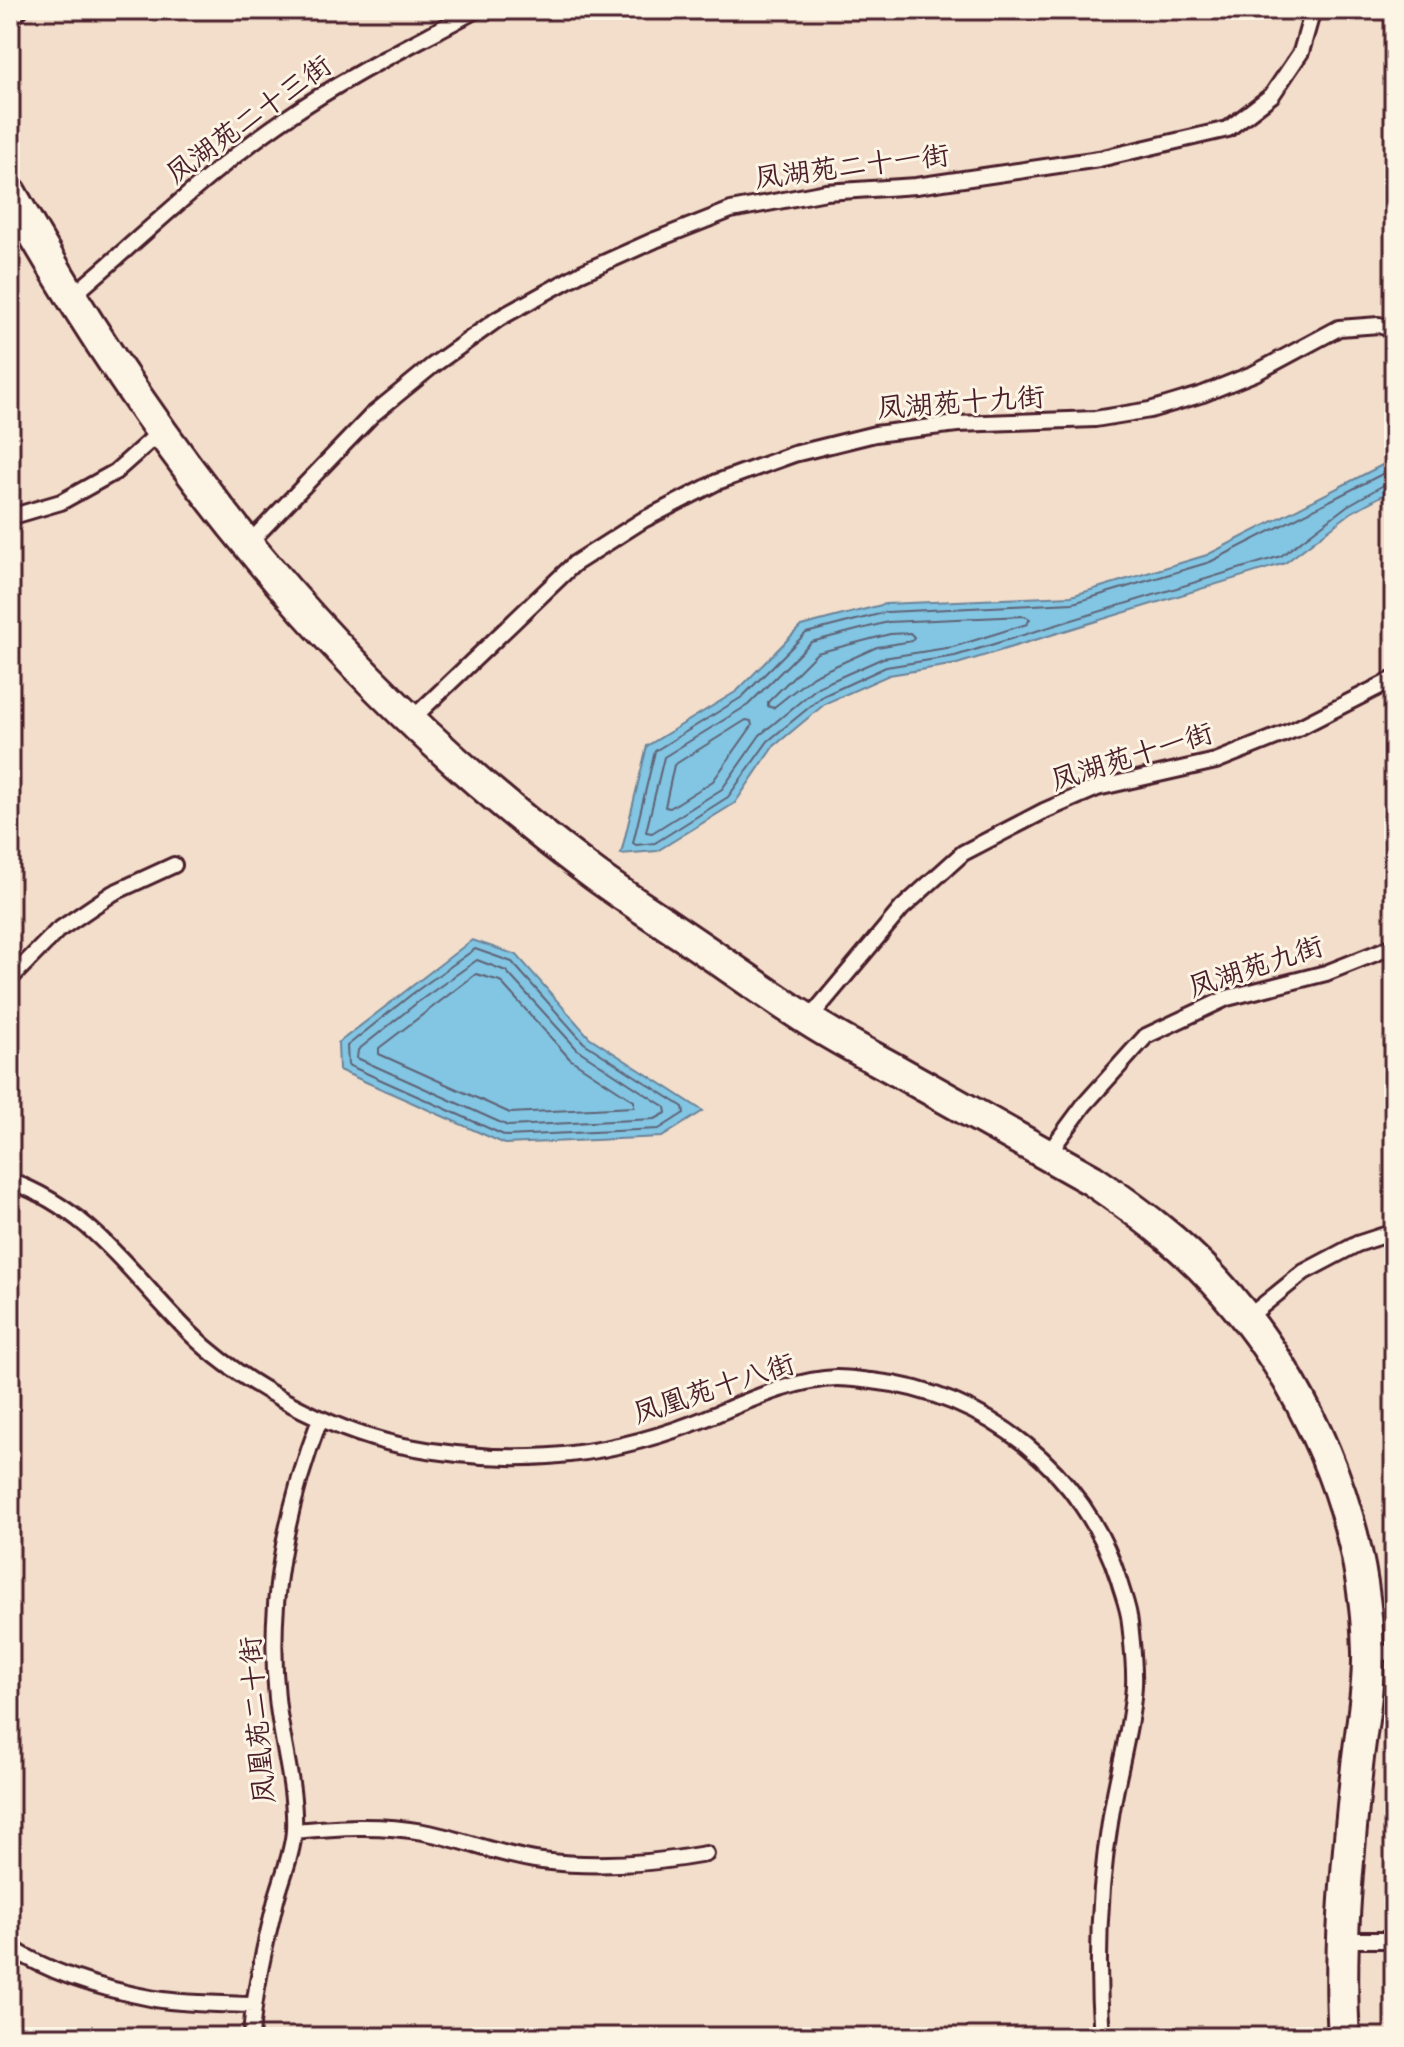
<svg xmlns="http://www.w3.org/2000/svg" width="1404" height="2047" font-family="'Architects Daughter','LXGW WenKai TC',sans-serif">
<rect width="100%" height="100%" fill="#f2deca"/>
<filter id="ink" filterUnits="userSpaceOnUse"><feTurbulence type="fractalNoise" baseFrequency=".0125" numOctaves="2"/><feDisplacementMap in="SourceGraphic" scale="16" xChannelSelector="R" yChannelSelector="G"/><feConvolveMatrix kernelMatrix="1 2 1 2 8 2 1 2 1" color-interpolation-filters="sRGB"/></filter>
<g filter="url(#ink)">
<path fill="#82c6e3" stroke="#6c8399" stroke-width="2" d="M1394,459v30l-42,23 -67,51 -328,101 -68,11 -63,28 -53,44 -38,56 -78,48 -36,3 26,-108 90,-55 64,-65 84,-22 186,-8 136,-41z
M472,940l45,15 72,82 114,74 -41,26 -157,7 -166,-74 -1,-27z"/>
<g fill="none" stroke-linecap="round" stroke-linejoin="round">
<path stroke="#606275" stroke-width="2" d="M1394,468l-184,94 -137,41 -186,9 -81,21 -64,64 -87,54 -22,92 3,2 19,-2 73,-46 40,-56 55,-45 63,-29 69,-11 326,-100 66,-50 40,-23 7,-1
M1025,616l5,3 -3,5 -74,23 -70,11 -65,29 -58,48 -38,54 -70,44 -6,-1 18,-75 84,-52 63,-63 77,-20z
M910,633l4,4 -2,4 -35,6 -64,29 -40,32 -5,-2v-4l49,-49 73,-19z
M746,720l5,1 1,5 -39,55 -43,27 -5,-1 9,-42z
M475,949l37,13 72,81 99,64 1,6 -25,16 -153,7 -158,-71 -1,-19 65,-52z
M477,960l29,11 72,79 87,57 1,6 -11,6 -147,7 -151,-68 1,-8 60,-48z
M476,974l24,7 70,78 64,42v6l-124,6 -131,-59v-6z"/>
<defs>
<path id="lane" d="M10,20l10,-10
M71,297c73,-61 140,-129 220,-182 58,-40 123,-71 185,-105
M10,517l51,-15 54,-30 45,-40
M247,545l125,-130 60,-49 66,-47 83,-46 74,-33 76,-30 95,-18 90,-6 183,-27 129,-30 44,-34 29,-43 12,-42
M411,720l163,-156 69,-44 74,-38 77,-28 81,-20 82,-10 138,-5 55,-9 53,-16 52,-21 84,-45 40,-3 15,5
M10,979l47,-48 56,-38 61,-28
M808,1020l94,-112 61,-55 81,-42 53,-23 119,-27 80,-32 98,-50
M1047,1155l37,-50 62,-69 81,-38 99,-25 68,-27
M10,1181c83,30 120,93 180,152 50,50 140,97 209,112 104,21 196,16 295,-22 44,-17 96,-44 143,-45 12,0 24,2 35,3 114,12 213,91 247,200 4,14 10,28 11,42 2,20 5,43 4,62 -2,41 -17,90 -23,131 -12,72 -15,148 -9,221
M1247,1318l57,-46 53,-28 37,-12
M1368,1654l26,-2
M295,1831c42,-4 85,-7 128,1 40,7 78,24 119,29 56,7 108,3 164,-7
M1342,1940h52
M10,1947c41,27 97,43 145,52 32,5 66,5 98,6
M251,2037c3,-46 14,-92 25,-137 6,-22 17,-48 18,-70 2,-44 -13,-89 -17,-132 -10,-97 9,-189 43,-279"/>
<path id="street" d="M10,192c148,265 329,491 573,674 29,23 62,43 92,64 44,29 86,60 130,88 32,21 66,38 98,56 63,36 126,71 189,106 44,30 86,61 122,100 92,100 151,235 154,372 1,37 -7,77 -11,114 -9,91 -19,180 -13,271"/>
</defs>
<use href="#lane" stroke="#4a1f2b" stroke-width="20"/>
<use href="#street" stroke="#4a1f2b" stroke-width="36"/>
<use href="#lane" stroke="#fcf5e5" stroke-width="14"/>
<use href="#street" stroke="#fcf5e5" stroke-width="30"/>
</g>
</g>
<g text-anchor="middle" dominant-baseline="central" stroke-width="6" stroke-linejoin="round" paint-order="stroke">
<g font-size="28" fill="#4a1f2b" stroke="#fcf5e5">
<text transform="translate(249 120) rotate(-36)">凤湖苑二十三街</text>
<text transform="translate(852 167) rotate(-7)">凤湖苑二十一街</text>
<text transform="translate(961 403) rotate(-4)">凤湖苑十九街</text>
<text transform="translate(1132 757) rotate(-17)">凤湖苑十一街</text>
<text transform="translate(1256 967) rotate(-18)">凤湖苑九街</text>
<text transform="translate(714 1389) rotate(-18)">凤凰苑十八街</text>
<text transform="translate(258 1720) rotate(-95)">凤凰苑二十街</text>
</g>
</g>
<rect width="1404" height="2047" fill="none" stroke="#fcf5e5" stroke-width="40"/>
<rect x="20" y="20" width="1364" height="2007" fill="none" stroke="#4a1f2b" stroke-width="3" filter="url(#ink)"/>
</svg>
